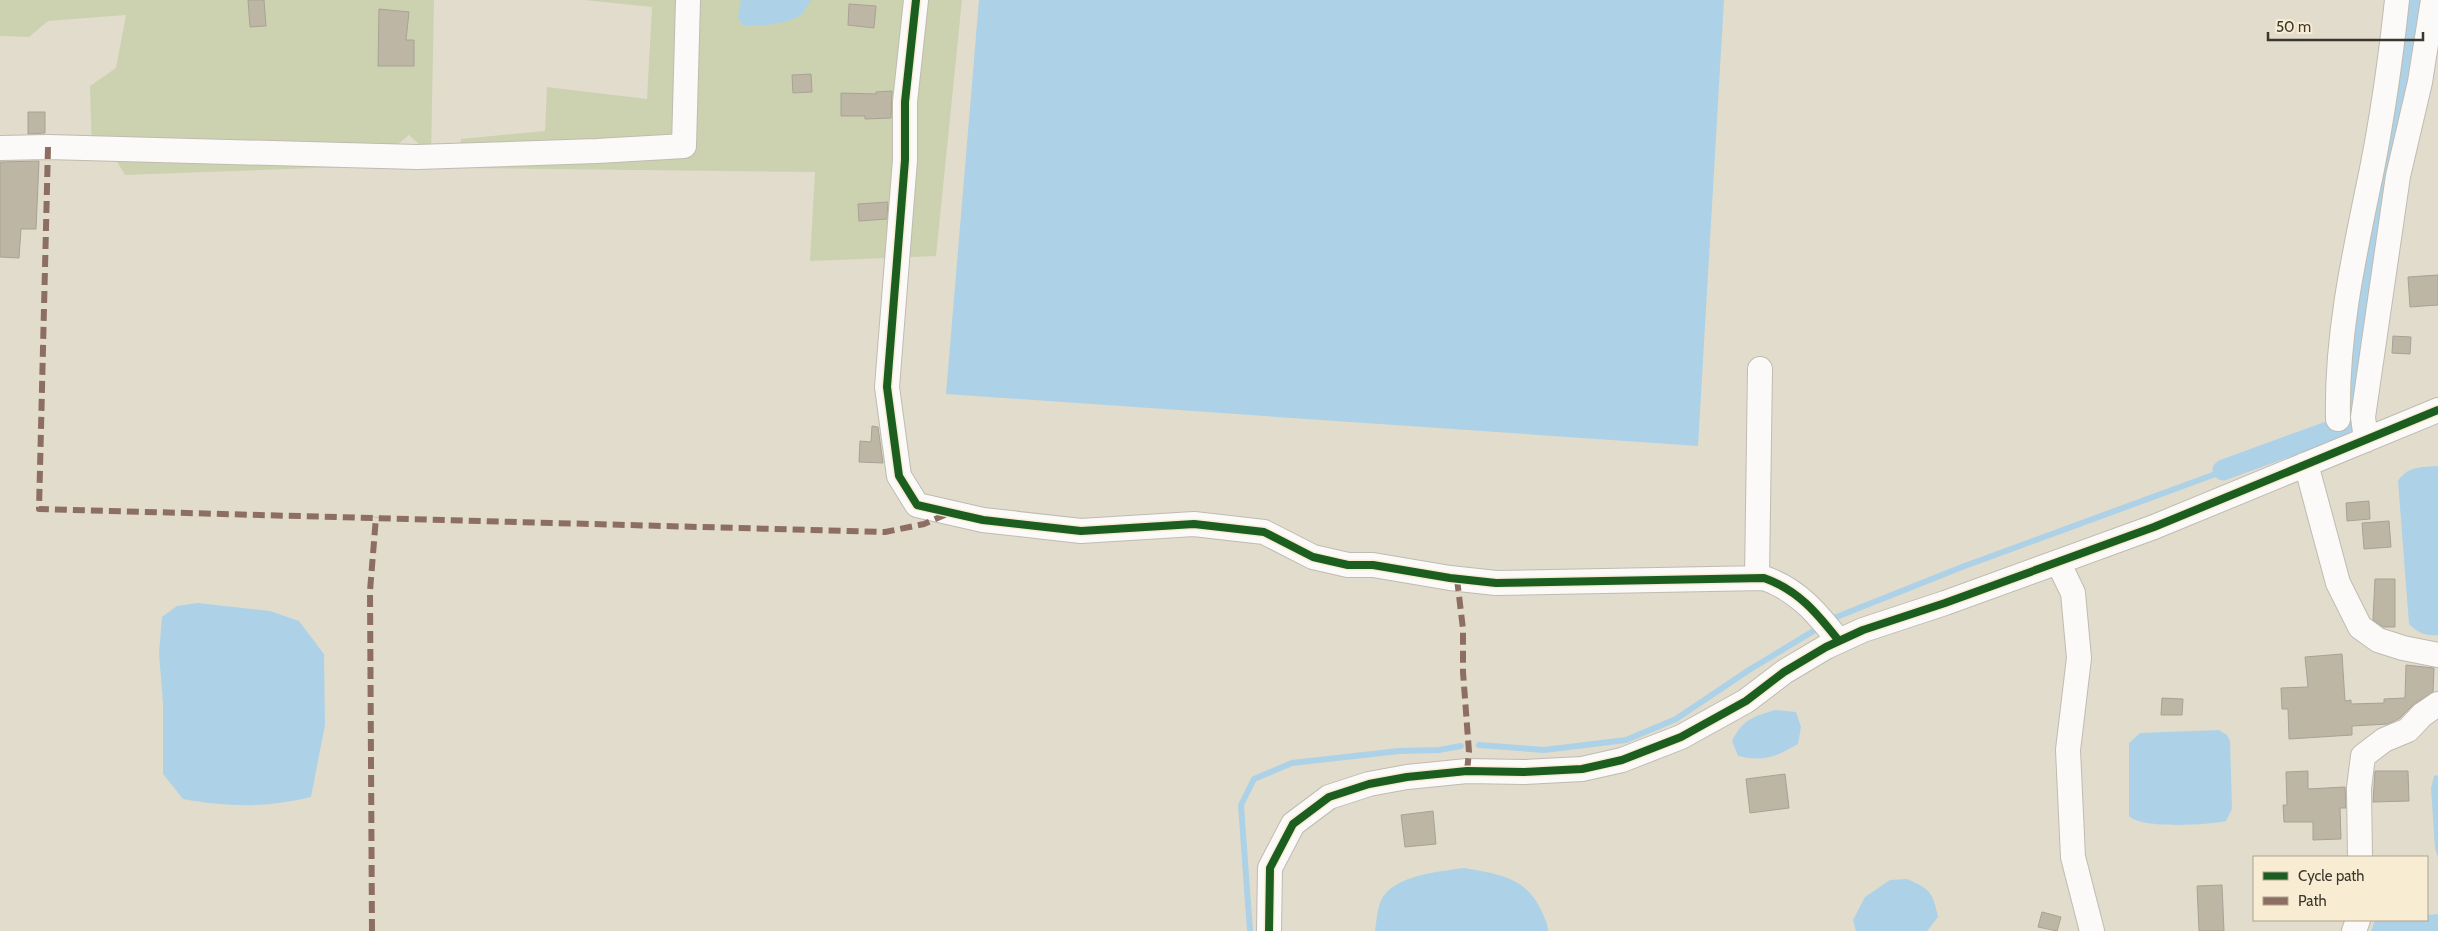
<svg xmlns="http://www.w3.org/2000/svg" width="2438" height="931" font-family="Cabin,sans-serif">
<rect width="100%" height="100%" fill="#e2dccd"/>
<path fill="#ccd2b0" d="M0,0h434l-3,155 -22,-20 -38,31 -246,9 -14,-23 -19,2 -2,-68 26,-18 10,-53 -78,6 -19,16 -29,-1z
M584,0h378l-26,256 -126,5 5,-89 -358,-4 4,-29 84,-8 2,-44 100,12 5,-92z"/>
<path fill="#add2e7" d="M741,0h70c-3,4 -6,10 -9,14 -12,10 -45,13 -60,11l-4,-8z
M979,0h745l-26,446 -752,-52z
M2438,466v169c-13,1 -20,-2 -29,-11l-11,-143c10,-15 23,-14 40,-15z
M198,603l72,8 29,10 25,33 1,71 -14,72c-45,11 -83,10 -128,2l-20,-25v-71l-4,-50 3,-36 15,-11z
M1775,710l21,2 5,15 -3,17c-23,13 -34,18 -60,12l-6,-15c11,-22 21,-24 43,-31z
M2219,730l8,5 3,6 2,68 -6,12c-17,4 -86,8 -97,-5v-73l11,-10z
M2438,775v83l-3,-10 -4,-60 3,-12z
M1464,868c34,6 63,9 78,44 3,7 6,12 6,19h-173c2,-12 2,-29 11,-38 16,-18 55,-22 78,-25z
M1907,879c23,10 26,13 31,38l-11,14h-71l-3,-11 12,-23 25,-17z
M2438,914v17h-67l4,-11h52v-5z"/>
<g fill="none" stroke-linecap="round" stroke-linejoin="round">
<path stroke="#add2e7" stroke-width="6" d="M1834,618l128,-51 270,-99
M1479,745l65,5 82,-10 50,-21 73,-49 66,-40
M1250,931l-9,-126 13,-26 38,-16 107,-12 40,-1 22,-4"/>
<path stroke="#add2e7" stroke-width="21" d="M2223,470l121,-44 11,-92 24,-143 29,-154 4,-37"/>
</g>
<path fill="#bdb6a4" stroke="#a7a297" d="M248,0h16l2,26 -16,1z
M849,4l27,2 -2,22 -26,-3z
M379,9l30,3 -3,28h8v26h-36z
M811,74l1,18 -19,1 -1,-18z
M892,91l-1,27 -26,1v-3h-24v-23l35,1v-2z
M28,112h17v21l-17,1z
M39,161l-3,68h-15l-2,29 -19,-1v-95z
M888,202l-1,17 -28,2 -1,-17z
M2438,275v30l-28,2 -2,-30z
M2393,336l18,1 -1,17 -18,-1z
M872,426l6,1 5,36 -24,-1 1,-21 11,1z
M2369,501l1,18 -23,2 -1,-18z
M2389,521l2,26 -27,2 -2,-26z
M2375,579h20v48h-12l-10,-7z
M2342,654l3,47 6,-1v4l33,-1v-4l21,-1 1,-33 28,3 -1,24 -19,12 -14,14 -12,6 -36,2v9l-63,4 -1,-30h-6l-1,-21 27,-1 -3,-30z
M2162,698l21,1 -1,16h-21z
M2308,771v18l37,-2 1,21h-6l1,31 -28,1v-18h-29l-1,-17h4l-1,-33z
M2375,771h33l1,30 -36,1z
M1785,774l4,34 -39,5 -4,-34z
M1433,811l3,33 -31,3 -4,-32z
M2222,885l2,46h-25l-2,-45z
M2042,912l19,5 -4,14 -19,-4z"/>
<g fill="none" stroke-linecap="round" stroke-linejoin="round">
<defs>
<path id="minor" d="M916,0l-11,102v58l-18,227 12,89 18,29 66,15 98,11 113,-7 70,8 49,25 35,8h25l77,13 46,5 268,-5c34,12 53,35 75,63
M0,148l48,-1 369,10 180,-6 87,-5 4,-146
M2338,419c-2,-85 17,-168 34,-250 11,-56 19,-113 25,-169
M2366,440l-3,-23 35,-241 22,-94 13,-82
M2304,465l5,10 29,108 22,44 18,13 25,8 35,7
M2058,562l15,31 6,65 -11,92 5,107 19,74
M1757,578l3,-209
M2360,857l-1,-69 4,-32 21,-16 24,-10 14,-15 16,-11
M1269,931l1,-63 23,-44 36,-27 40,-13 38,-7 60,-6 57,1 58,-3 40,-9 59,-23 65,-36 38,-29 42,-25 37,-17 82,-27 209,-76 284,-117
M2354,931l4,-11"/>
</defs>
<use href="#minor" stroke="#c0bbb0" stroke-width="26"/>
<use href="#minor" stroke="#fbfaf8" stroke-width="24"/>
<path stroke="#8d6e63" stroke-width="6" stroke-dasharray="12 6" stroke-linecap="butt" d="M48,147l-9,362 846,23 39,-8 25,-11
M1457,579l6,50v43l6,80 -2,19
M372,931l-2,-340 6,-74"/>
<defs>
<path id="cycleway" d="M916,0l-11,102v58l-18,227 12,89 18,29 66,15 98,11 113,-7 70,8 49,25 35,8h25l77,13 46,5 268,-5c34,12 53,35 75,63
M1269,931l1,-63 23,-44 36,-27 40,-13 38,-7 60,-6 57,1 58,-3 40,-9 59,-23 65,-36 38,-29 42,-25 37,-17 82,-27 209,-76 284,-117"/>
</defs>
<use href="#cycleway" stroke="#f8ecd2" stroke-width="11"/>
<use href="#cycleway" stroke="#1b5e20" stroke-width="8"/>
</g>
<rect x="2253" y="856" width="175" height="65" fill="#f8ecd2" stroke="#aca490"/>
<rect x="2263" y="872" width="25" height="8" fill="#1b5e20" stroke="#aca490"/>
<text x="2298" y="881" font-size="15" fill="#3b372c">Cycle path</text>
<rect x="2263" y="897" width="25" height="8" fill="#8d6e63" stroke="#aca490"/>
<text x="2298" y="906" font-size="15" fill="#3b372c">Path</text>
<path d="M2268 32v8h155v-8" fill="none" stroke="#3b372c" stroke-width="2.5"/>
<text x="2276" y="32" font-size="15" fill="#3b372c" stroke="#f8ecd2" stroke-width="4" paint-order="stroke">50 m</text>
</svg>
